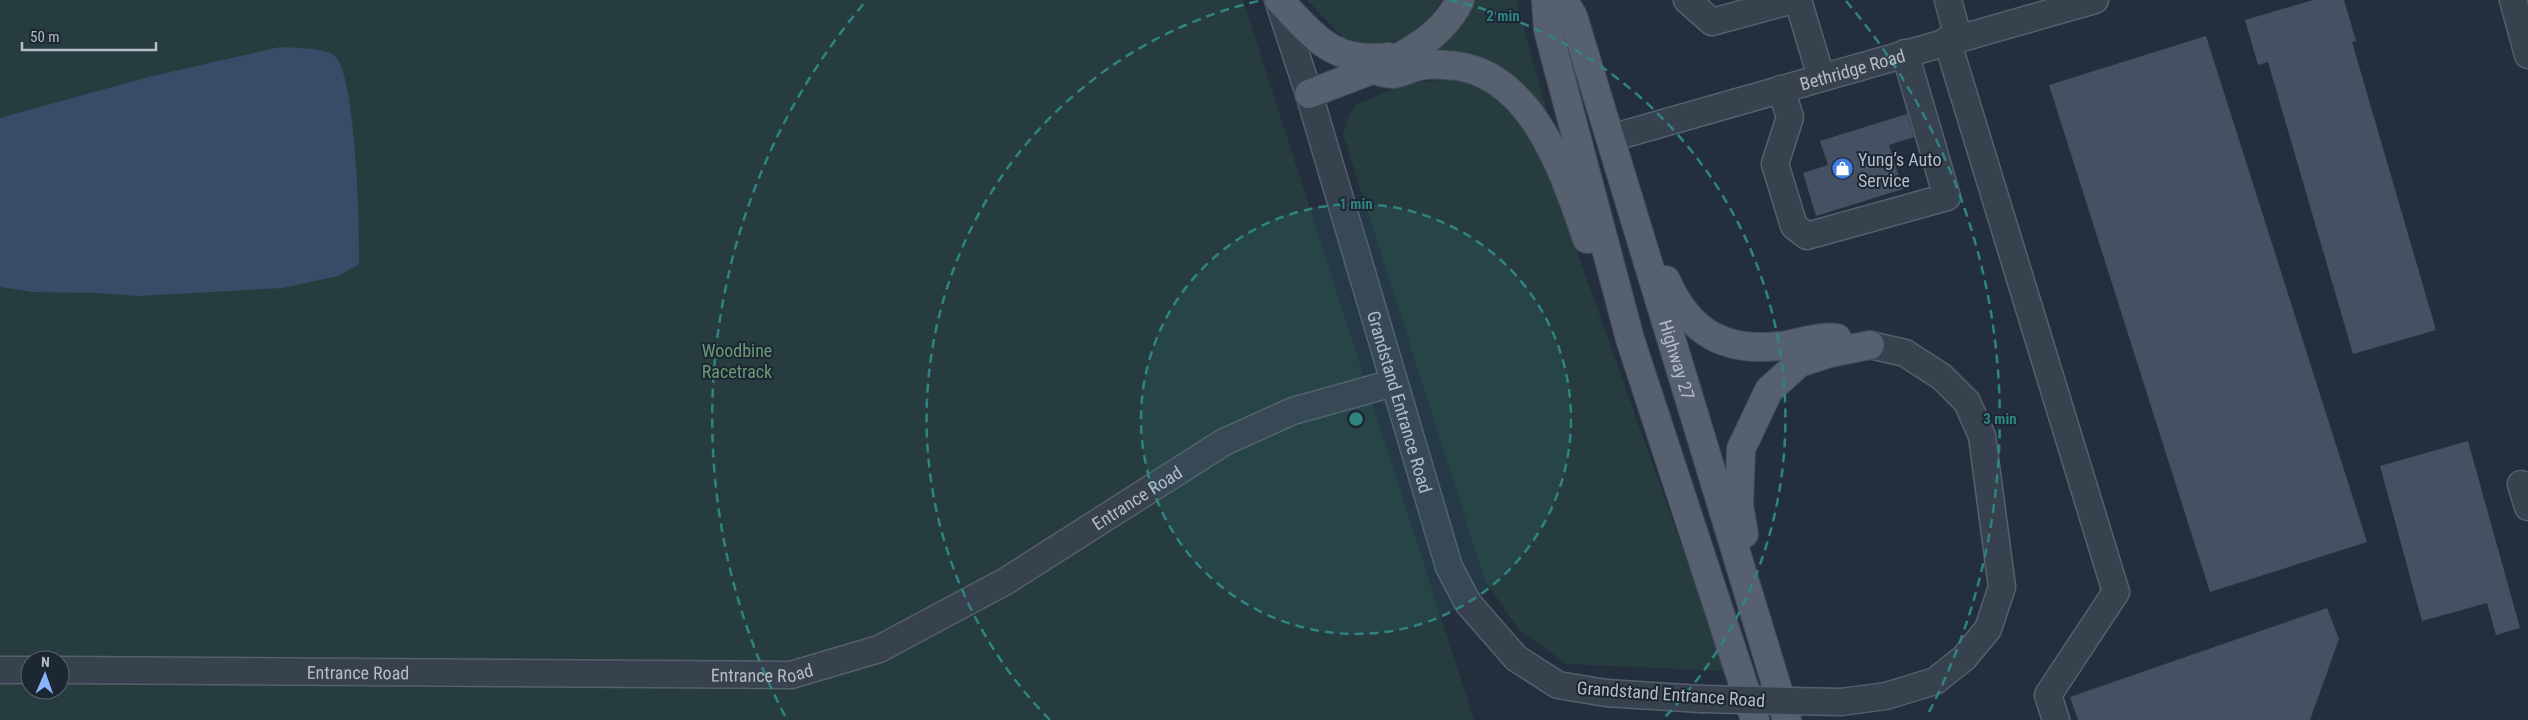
<svg xmlns="http://www.w3.org/2000/svg" width="2528" height="720" font-family="'Roboto Condensed',sans-serif">
<rect width="100%" height="100%" fill="#242f3e"/>
<path fill="#263c3f" fill-rule="evenodd" d="M0,0h1243l231,720h-1474zM30,660h30v30h-30z
M1307,0h135l-13,19 -26,20 -35,6 -24,-7z
M1474,0h42l35,127 -121,-72 30,-32z
M1465,77l52,31 31,62 178,501 -159,-7 -47,-33 -35,-50 -142,-447 6,-19 8,-11 50,-20z"/>
<path fill="#394c67" d="M280,47c13,1 47,0 56,10 20,23 24,172 23,207l-21,12 -55,12 -145,8 -39,-3 -66,-1 -33,-5v-169l148,-41z"/>
<path fill="#455162" d="M2313,0h31l12,41 -4,1 84,288 -83,24 -85,-292 -10,3 -13,-45z
M2206,36l161,506 -157,50 -161,-507z
M1907,114l7,23 -25,8 14,44 -87,27 -13,-43 25,-8 -8,-24z
M2468,441l52,187 -24,7 -9,-32 -65,18 -42,-155z
M2327,608l12,31 -29,81h-232l-8,-23z"/>
<g fill="none" stroke-linecap="round" stroke-linejoin="round">
<defs>
<g id="minor">
<path id="s1" d="M1278,0l31,94 140,473 19,36 48,55 42,27 48,8 95,6"/>
<path d="M1687,0l25,22 81,-22"/>
<path d="M1798,0l23,77"/>
<path d="M1948,0l10,37"/>
<path d="M2513,0l15,55"/>
<path d="M1947,40l169,552 -68,103 8,25"/>
<path d="M1781,89l9,28 -15,47 19,62 13,10 140,-39 -42,-144"/>
<path id="s2" d="M1611,138l484,-138"/>
<path d="M2521,484l7,23"/>
<path d="M0,670h30"/>
<path id="s3" d="M60,670l731,5 88,-26 127,-68 218,-139 69,-31 100,-28"/>
<path d="M1841,702l45,-6 49,-15 29,-23 24,-29 14,-42 -20,-151 -15,-34 -25,-25 -37,-24 -35,-8"/>
</g>
<g id="major">
<path d="M1279,0c36,37 53,64 110,57"/>
<path d="M1546,0l2,30 82,309 125,381"/>
<path id="s4" d="M1563,0l10,16 214,704"/>
<path d="M1371,69c7,2 15,5 22,5 9,-1 17,-6 26,-8 8,-1 18,-2 26,-1 86,2 119,108 142,174"/>
<path d="M1309,94c51,-21 125,-39 151,-94"/>
<path d="M1666,280c24,55 62,74 121,65 15,-3 35,-9 50,-7"/>
<path d="M1744,534l-5,-29 2,-56 28,-59 30,-27 31,-10 40,-8"/>
</g>
</defs>
<use href="#minor" stroke="#565f6c" stroke-width="29"/>
<use href="#major" stroke="#414a57" stroke-width="30"/>
<use href="#minor" stroke="#38414e" stroke-width="26"/>
<use href="#major" stroke="#56606e" stroke-width="28"/>
<defs>
<path id="minor-bridge" d="M1701,699l140,3"/>
</defs>
<use href="#minor-bridge" stroke="#565f6c" stroke-width="29" stroke-linecap="butt"/>
<use href="#minor-bridge" stroke="#38414e" stroke-width="26"/>
</g>
<circle cx="1356" cy="419" r="215" fill="#308480" fill-opacity=".12"/>
<g fill="none" stroke="#308480" stroke-width="2.5" stroke-dasharray="9 6">
<circle cx="1356" cy="419" r="215"/>
<path d="M1050 720A429 429 0 0 1 1263 0M1449 0A429 429 0 0 1 1662 720"/>
<path d="M785 716A644 644 0 0 1 866 1M1846 1A644 644 0 0 1 1927 716"/>
</g>
<defs>
<symbol id="shop-disc" viewBox="-11 -11 22 22"><circle r="9.5" fill="#3f7fe0" stroke="#1d2633"/><path d="M-5-2.5h2.3a2.7 3.5 0 0 1 5.4 0H5L5.5 6h-11ZM-1.5-2.5h3a1.5 2.3 0 0 0-3 0Z" fill="#fff"/></symbol>
</defs>
<g fill-rule="evenodd">
<use href="#shop-disc" x="1830" y="156" width="25" height="25"/>
</g>
<g text-anchor="middle" dominant-baseline="central" stroke-width="4" stroke-linejoin="round" paint-order="stroke">
<g font-size="18" fill="#b4bcc9" stroke="#1d2633">
<text stroke="none"><textPath href="#s2" startOffset="251">Bethridge Road</textPath></text>
<text stroke="none"><textPath href="#s4" startOffset="378">Highway 27</textPath></text>
<text stroke="none"><textPath href="#s1" startOffset="420">Grandstand Entrance Road</textPath></text>
<text stroke="none"><textPath href="#s3" startOffset="1122">Entrance Road</textPath></text>
<text stroke="none"><textPath href="#s3" startOffset="702">Entrance Road</textPath></text>
<text stroke="none"><textPath href="#s3" startOffset="298">Entrance Road</textPath></text>
<text transform="translate(1671 694) rotate(4)">Grandstand Entrance Road</text>
</g>
<g font-size="18" fill="#b4bcc9" stroke="#1d2633" text-anchor="start">
<text x="1858" y="159">Yung’s Auto<tspan x="1858" dy="21">Service</tspan></text>
</g>
<g font-size="18" fill="#6b9a76" stroke="#1d2633">
<text x="737" y="350">Woodbine<tspan x="737" dy="21">Racetrack</tspan></text>
</g>
</g>
<circle cx="1356" cy="419" r="8" fill="#308480" stroke="#1d2633" stroke-width="2.5"/>
<g font-size="15" text-anchor="middle" font-weight="bold" fill="#308480" stroke="#1d2633" stroke-width="4" stroke-linejoin="round" paint-order="stroke">
<text x="1503" y="21">2 min</text>
<text x="1356" y="209">1 min</text>
<text x="2000" y="424">3 min</text>
</g>
<g transform="translate(45 675) rotate(2)"><circle r="24" fill="#1d2633" stroke="#59626f"/>
<path d="M0-4L9 19L0 12L-9 19Z" fill="#8ab4f8"/>
<text y="-8" font-size="14" font-weight="bold" text-anchor="middle" fill="#b4bcc9">N</text>
</g>
<path d="M22 42v8h134v-8" fill="none" stroke="#b4bcc9" stroke-width="2.5"/>
<text x="30" y="42" font-size="15" fill="#b4bcc9" stroke="#1d2633" stroke-width="4" paint-order="stroke">50 m</text>
</svg>
